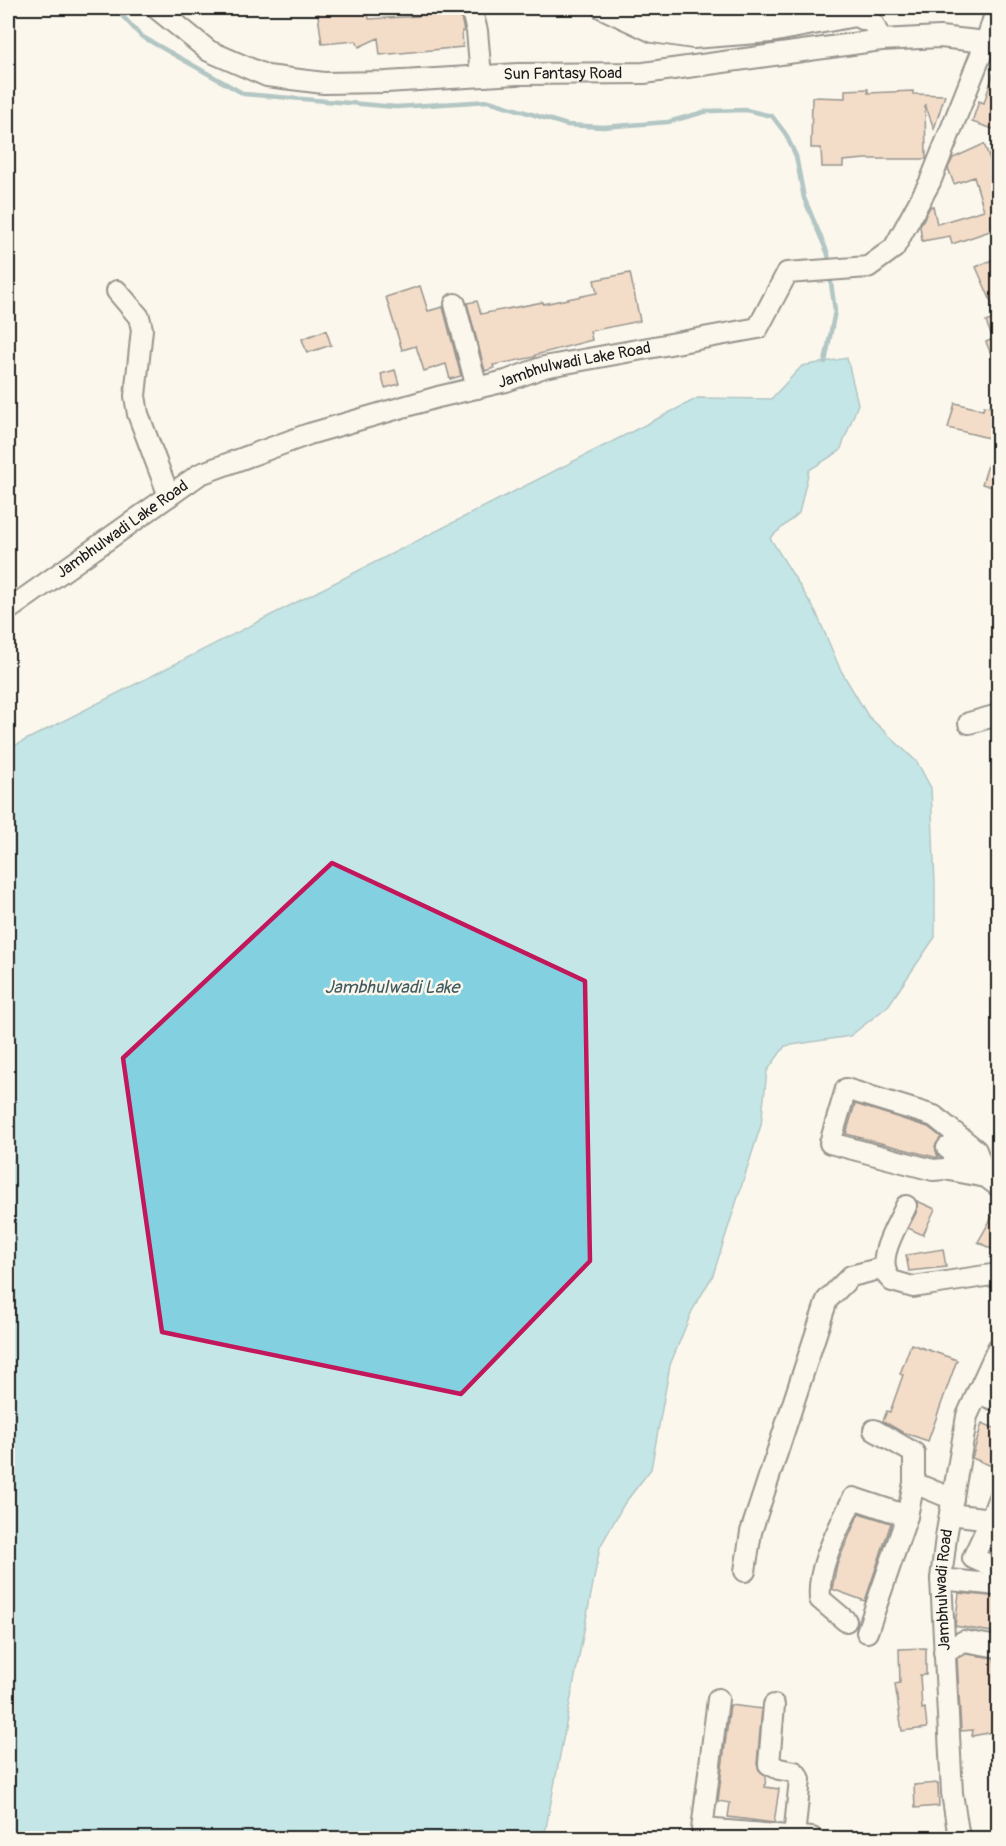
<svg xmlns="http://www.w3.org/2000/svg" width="1006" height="1846" font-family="Pangolin,sans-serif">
<rect width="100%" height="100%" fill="#fbf7ec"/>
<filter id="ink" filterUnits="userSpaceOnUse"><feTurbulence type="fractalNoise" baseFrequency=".0167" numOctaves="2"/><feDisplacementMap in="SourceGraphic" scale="12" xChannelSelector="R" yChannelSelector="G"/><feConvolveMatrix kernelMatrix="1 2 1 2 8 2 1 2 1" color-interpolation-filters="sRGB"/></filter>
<g filter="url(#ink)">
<path fill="#83d1e0" stroke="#5a8992" stroke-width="1.5" d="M847,358l11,46 -18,47 -31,19 -10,43 -29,25 46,74 24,57 28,47 49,46 14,26 4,97v52l-47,69 -38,30 -65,10 -18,25 -6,54 -48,150 -21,36 -22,54 -19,104 -27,35 -24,43 -56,291h-536v-1089l690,-351 73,1 31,-33z"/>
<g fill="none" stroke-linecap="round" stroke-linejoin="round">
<path stroke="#5a8992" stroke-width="4.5" d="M115,8l26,28 103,58 152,13 93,-6 78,24 36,2 65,-5 40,-11 38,-1 26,6 13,17 11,23 8,42 24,56 1,11
M825,362l10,-51 -5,-35"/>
</g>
<path fill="#ecbd9c" stroke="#1c1c1c" stroke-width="1.5" d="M317,8h50l2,11 51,-3v-4l39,-4 5,23h-2l1,16 -83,8 -2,-17 -19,9 -3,-6 -34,3z
M996,65l3,1v65l-27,-9 7,-21 5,2z
M868,89v4l45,-2v3l32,1 -11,34 -9,-25 1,55h-61l-22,2v6h-21l-1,-19h-10l1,-51 33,1v-8z
M984,144l15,39v45l-47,16 -2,-8 -28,5 -2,-15 10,-19 3,-1 4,18 47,-14 -10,-33 -20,7 -6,-16 5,-10z
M999,257v114h-1l-12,-29 7,-3 -7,-17 12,-5 -22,-50z
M630,273l10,48 -50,10 2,9 -57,15v2l-42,8 1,3 -9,3 -18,-68 10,-2 4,13 62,-12v2l54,-11 -3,-13z
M420,286l8,25 15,-4 18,69 -11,3 -4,-15 -22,7 -8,-25 -14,4 -16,-53z
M326,330l5,15 -24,8 -5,-14z
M395,370l4,14 -14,4 -4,-14z
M955,403l28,7 1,-4 15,2 -6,31 -45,-11z
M989,462l10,3v24l-17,-5z
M855,1104l73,23 13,10 -6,9 3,12 -92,-24z
M917,1201l18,8 -12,26 -15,-7 9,-17z
M999,1205v48l-21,-11z
M943,1249l3,18 -37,4 -3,-16z
M911,1344l46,16 -29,81 -26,-9 -19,-11 4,-10 3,1 13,-37 -3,-1z
M982,1423l17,7v39l-27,-11z
M859,1513l32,10 -26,78 -33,-12 5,-25z
M959,1593l40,4v36l-44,-7z
M926,1648v27h-6l2,34 3,-1 2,20 -25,3 -7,-47 5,-1 -1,-34z
M966,1654l28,4 5,30v43l-27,5 1,-6 -12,1 -4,-73z
M730,1705l32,4 -5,55 2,6 7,6 -1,11 14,2 -5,34 -46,-6 2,-14 -12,-2z
M938,1783l1,23 -24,2 -1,-23z"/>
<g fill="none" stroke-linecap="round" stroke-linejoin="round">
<defs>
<g id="minor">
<path id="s1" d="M156,8l53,43 58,25 57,7 62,-1 132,-8 126,-1 237,-33 59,-3 46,5"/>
<path d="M471,8l6,23 4,45"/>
<path d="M602,8l51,24 40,6 78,-6 84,-16 18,7 8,17"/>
<path d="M644,8c49,22 114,9 167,5l10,-5"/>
<path d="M117,291l22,26 3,12 -7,67 3,18 31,82"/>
<path d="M455,304l22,84"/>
<path id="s2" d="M8,610l192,-136 109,-40 129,-37 68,-16 38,-14 214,-39 29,-55 81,-6 26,-19 36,-66 56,-140 11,-34"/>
<path d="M969,723l29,-8"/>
<path d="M947,1148l34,25"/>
<path d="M986,1177l-41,-8 -12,1 -103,-27 16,-54 88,27 42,34 10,27 12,9"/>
<path d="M906,1206c-9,21 -34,56 -14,75l21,6 85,-13"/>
<path d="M977,1393l21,8"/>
<path d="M874,1430l40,23v30"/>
<path d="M950,1514l41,5 7,-19"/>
<path d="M991,1519l-18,39 25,11"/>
<path d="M745,1571l6,-39 76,-232 24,-24 32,-8"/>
<path d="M941,1579l57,6"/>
<path d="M846,1621l-26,-22c-3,-34 19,-70 33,-101l54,18 7,-33 39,16"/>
<path d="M867,1632l40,-116"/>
<path d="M944,1652l20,-11 34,6"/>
<path d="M774,1705l-5,59 10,5 16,3 5,7 -6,58"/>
<path d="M703,1829l109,9"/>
<path d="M701,1838l17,-139"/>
<path id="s3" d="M959,1838l-7,-45 -11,-214 5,-42 21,-121 31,-68"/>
</g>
</defs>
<use href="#minor" stroke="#1c1c1c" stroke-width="24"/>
<use href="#minor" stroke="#fbf7ec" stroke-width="20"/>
</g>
</g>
<path d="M0 0H1006V1846H0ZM332,863l253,118 5,280 -129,133 -299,-62 -39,-274z" fill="#fbf7ec" fill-opacity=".55" fill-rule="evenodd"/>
<path fill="none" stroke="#c2185b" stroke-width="4.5" stroke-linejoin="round" d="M332,863l253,118 5,280 -129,133 -299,-62 -39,-274z"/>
<g text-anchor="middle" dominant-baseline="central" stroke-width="5" stroke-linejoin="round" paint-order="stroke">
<g font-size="16" fill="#1c1c1c" stroke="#fbf7ec">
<text stroke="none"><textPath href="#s1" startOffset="428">Sun Fantasy Road</textPath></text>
<text stroke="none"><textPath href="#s2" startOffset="626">Jambhulwadi Lake Road</textPath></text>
<text stroke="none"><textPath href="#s2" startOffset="140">Jambhulwadi Lake Road</textPath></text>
<text stroke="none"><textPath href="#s3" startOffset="249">Jambhulwadi Road</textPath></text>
</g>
<g font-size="18" font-style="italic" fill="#405b61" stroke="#fbf7ec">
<text x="392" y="987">Jambhulwadi Lake</text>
</g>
</g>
<rect width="1006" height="1846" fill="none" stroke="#fbf7ec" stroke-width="30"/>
<rect x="15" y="15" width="976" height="1816" fill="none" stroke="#1c1c1c" stroke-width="2" filter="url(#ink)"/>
</svg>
